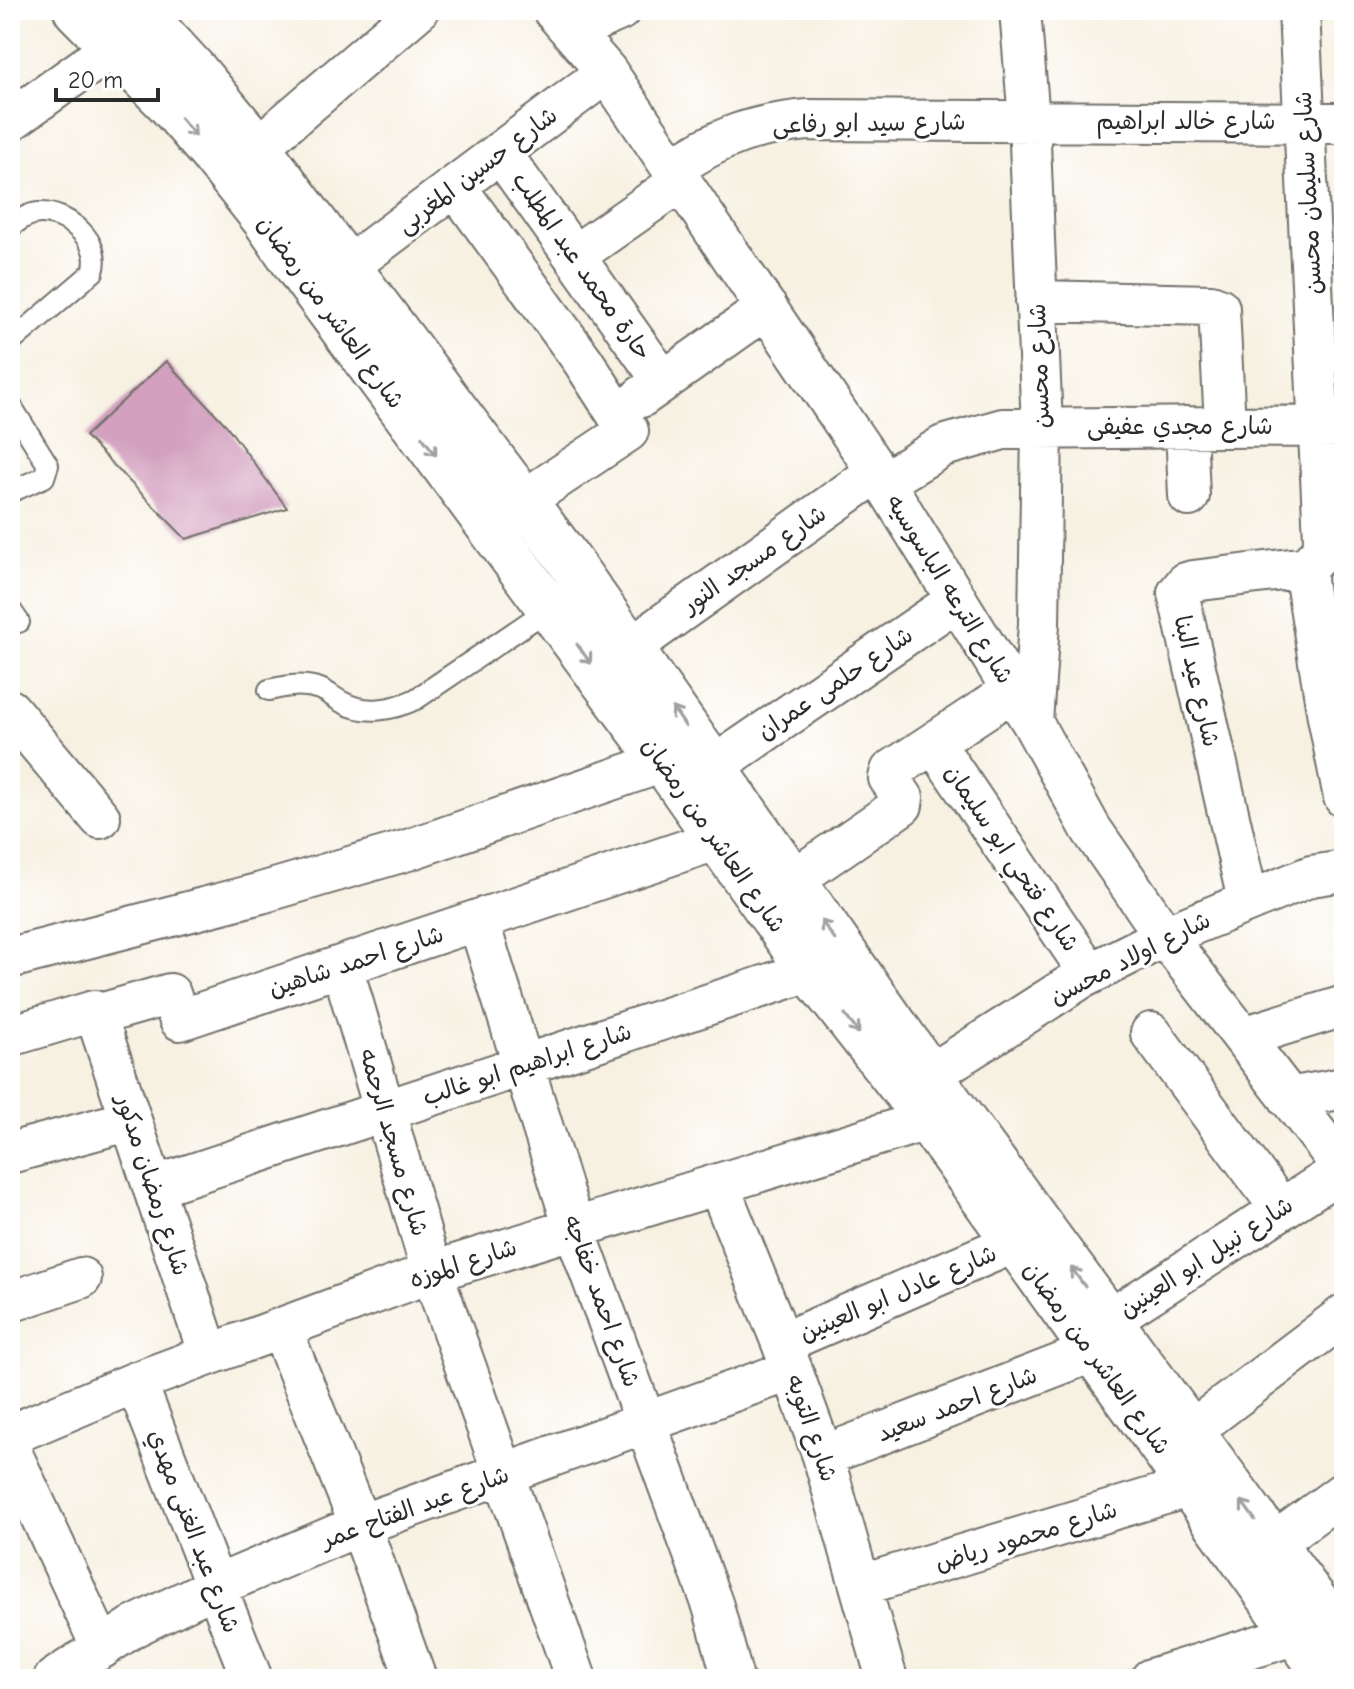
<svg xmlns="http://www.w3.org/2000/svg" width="1354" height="1689" font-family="'Comic Neue','Playpen Sans Arabic',sans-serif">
<rect width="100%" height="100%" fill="#fff"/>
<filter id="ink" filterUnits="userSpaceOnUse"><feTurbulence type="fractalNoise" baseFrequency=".0125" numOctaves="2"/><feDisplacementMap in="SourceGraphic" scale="16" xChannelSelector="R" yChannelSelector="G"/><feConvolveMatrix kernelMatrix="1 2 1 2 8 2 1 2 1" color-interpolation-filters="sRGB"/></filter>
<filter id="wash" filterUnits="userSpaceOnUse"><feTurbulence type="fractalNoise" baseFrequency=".006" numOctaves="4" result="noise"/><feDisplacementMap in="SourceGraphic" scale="32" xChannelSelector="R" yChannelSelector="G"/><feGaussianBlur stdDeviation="1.8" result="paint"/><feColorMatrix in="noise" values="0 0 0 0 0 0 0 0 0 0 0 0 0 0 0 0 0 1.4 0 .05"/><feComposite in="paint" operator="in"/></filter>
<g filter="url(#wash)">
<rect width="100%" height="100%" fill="#f7f1e2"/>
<g id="blocks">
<path fill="#d3a0bf" d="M166,361l60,64 61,83 -101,31 -101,-103z"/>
</g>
</g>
<g filter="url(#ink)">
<use href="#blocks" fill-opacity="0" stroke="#72706b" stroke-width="2"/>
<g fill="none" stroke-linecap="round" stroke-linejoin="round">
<defs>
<path id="service" d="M10,227c10,-7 17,-13 29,-14 29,-1 64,29 54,59l-83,71
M10,404l38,61 -4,12 -34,15
M10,609l9,13
M269,690c17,-4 33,-7 51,-1 8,3 14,9 22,13 23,13 51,8 74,-3l134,-91"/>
<path id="minor" d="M553,10l54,62 277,410 148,240 59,107 74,107 179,233
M1020,10l9,110 13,307 -3,197 -7,98
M1299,10l25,529 -1,11 -16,17 -1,14 22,136 16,80
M571,31l49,-21
M10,121l102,-73 26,-23
M258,147l160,-137
M500,152l163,229
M673,169c45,-32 79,-44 135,-49l536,3
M455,186l128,175 45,70 -105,70
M574,256l107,-75
M347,267l260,-195
M1036,301l175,4 8,3 6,118
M641,397l126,-89
M1186,427l3,69
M884,482l59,-36 60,-17 341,-3
M631,647l246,-175
M10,710l90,108
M934,743l156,231
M713,767l244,-167
M793,880l109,-75 1,-7 -14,-20 2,-7 121,-80
M1248,900l-70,-307 8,-10 7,-2 114,-14
M478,920l96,308 139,378 20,73
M10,958l251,-65 147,-43 255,-88
M342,966l90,306 144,407
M96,1015l113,340
M1151,1033l130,176
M10,1036l84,-25 3,4 73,-21 10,26 539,-181
M1243,1037l101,-31
M930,1075l150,-96 85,-43 146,-60 33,-5
M1289,1098l55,-10
M10,1153l121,-33
M718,1184l64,159 41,113 64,223
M153,1187l657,-216
M10,1302l71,-24
M1109,1320l235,-151
M281,1328l79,197 56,154
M782,1343l231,-100
M136,1382l116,297
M1191,1431l153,-116
M10,1435l126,-53 296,-110 495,-152
M10,1450l92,198
M823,1456l269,-104
M1273,1544l71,-52
M862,1585l329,-99
M54,1679l79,-52 83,-41 144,-61 432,-155
M1151,1679l143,-44"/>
<path id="secondary" d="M76,10l92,93 49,57 47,59 43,62 356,481 147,209 117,149 401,559
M139,10l58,63 61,74 310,412 362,516 414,565"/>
</defs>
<use href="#service" stroke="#72706b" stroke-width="24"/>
<use href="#minor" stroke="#72706b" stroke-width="44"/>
<use href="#secondary" stroke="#72706b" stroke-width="48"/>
<use href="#service" stroke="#fff" stroke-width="20"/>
<use href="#minor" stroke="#fff" stroke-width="40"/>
<use href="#secondary" stroke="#fff" stroke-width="44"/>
</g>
<defs><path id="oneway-shaft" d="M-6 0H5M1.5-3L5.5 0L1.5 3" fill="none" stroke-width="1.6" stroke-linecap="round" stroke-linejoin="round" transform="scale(2)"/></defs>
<g stroke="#a0a0a0">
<use href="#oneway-shaft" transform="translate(188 127) rotate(49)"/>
<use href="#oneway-shaft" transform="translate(429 446) rotate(53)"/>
<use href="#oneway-shaft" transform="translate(584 654) rotate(54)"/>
<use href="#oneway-shaft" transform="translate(679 717) rotate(-124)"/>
<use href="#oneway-shaft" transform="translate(828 930) rotate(-125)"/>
<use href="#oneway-shaft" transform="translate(852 1024) rotate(52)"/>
<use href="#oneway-shaft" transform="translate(1078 1277) rotate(-126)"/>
<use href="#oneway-shaft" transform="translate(1248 1510) rotate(-126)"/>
</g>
</g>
<g text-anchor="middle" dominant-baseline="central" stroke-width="6" stroke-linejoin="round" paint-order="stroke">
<g font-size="24" fill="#2b2b2b" stroke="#fff">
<text x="1186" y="121">شارع خالد ابراهيم</text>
<text transform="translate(869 123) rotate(-1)">شارع سيد ابو رفاعى</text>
<text transform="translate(477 170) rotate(-37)">شارع حسين المغربى</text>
<text transform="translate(1308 193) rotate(-93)">شارع سليمان محسن</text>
<text transform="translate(582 266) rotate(55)">حارة محمد عبد المطلب</text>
<text transform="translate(331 312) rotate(54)">شارع العاشر من رمضان</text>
<text transform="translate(1039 366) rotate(-92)">شارع محسن</text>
<text x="1180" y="426">شارع مجدي عفيفى</text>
<text transform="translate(754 559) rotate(-35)">شارع مسجد النور</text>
<text transform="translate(950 589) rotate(58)">شارع الترعه الباسوسيه</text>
<text transform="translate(1197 681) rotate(77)">شارع عيد البنا</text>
<text transform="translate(835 683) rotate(-34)">شارع حلمى عمران</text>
<text transform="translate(714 835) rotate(55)">شارع العاشر من رمضان</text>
<text transform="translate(1012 858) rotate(56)">شارع فتحي ابو سليمان</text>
<text transform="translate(1130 958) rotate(-27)">شارع اولاد محسن</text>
<text transform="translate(356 961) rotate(-18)">شارع احمد شاهين</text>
<text transform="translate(527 1064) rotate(-18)">شارع ابراهيم ابو غالب</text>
<text transform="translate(394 1142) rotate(74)">شارع مسجد الرحمه</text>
<text transform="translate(153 1185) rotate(72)">شارع رمضان مدكور</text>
<text transform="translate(1206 1257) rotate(-33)">شارع نبيل ابو العينين</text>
<text transform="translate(463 1263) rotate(-18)">شارع الموزه</text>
<text transform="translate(898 1293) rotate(-23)">شارع عادل ابو العينين</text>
<text transform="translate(602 1301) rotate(70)">شارع احمد خفاجه</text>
<text transform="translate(1097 1358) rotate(54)">شارع العاشر من رمضان</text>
<text transform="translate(957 1404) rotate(-21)">شارع احمد سعيد</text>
<text transform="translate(812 1428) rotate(71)">شارع التوبه</text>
<text transform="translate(415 1507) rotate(-20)">شارع عبد الفتاح عمر</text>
<text transform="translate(194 1531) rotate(69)">شارع عبد الغنى مهدي</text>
<text transform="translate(1026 1536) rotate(-17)">شارع محمود رياض</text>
</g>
</g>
<rect width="1354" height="1689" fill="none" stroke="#fff" stroke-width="40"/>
<path d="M56 88v12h102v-12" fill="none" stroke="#2b2b2b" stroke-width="4"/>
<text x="68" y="88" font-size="24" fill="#2b2b2b" stroke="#ffffff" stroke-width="6" paint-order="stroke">20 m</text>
</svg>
